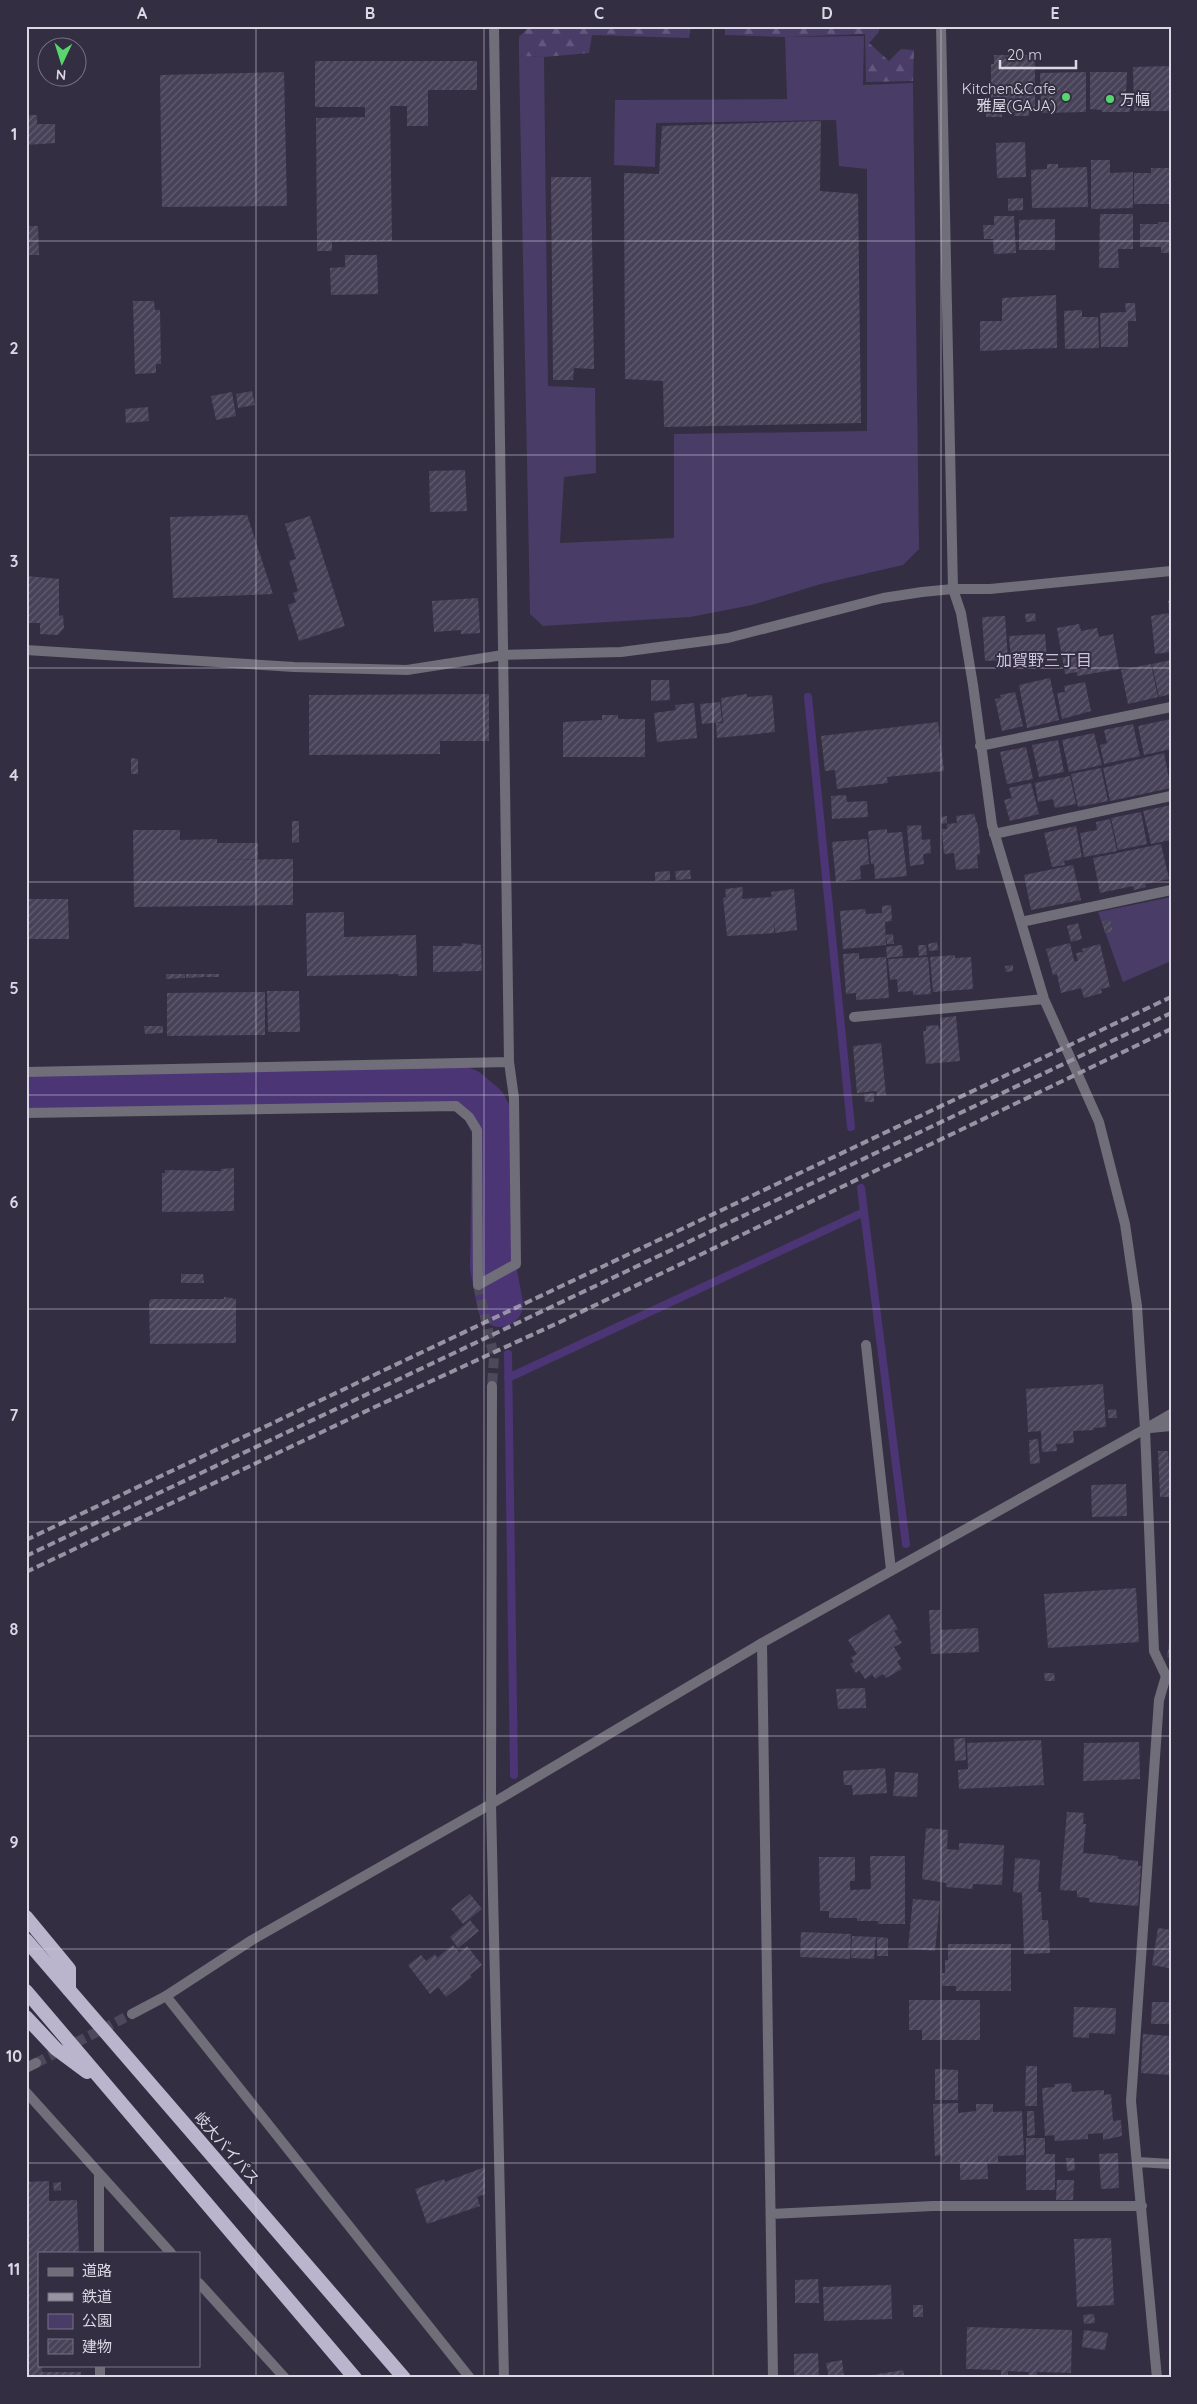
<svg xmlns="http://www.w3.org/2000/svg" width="1197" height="2404" font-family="Quicksand,'Noto Sans JP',sans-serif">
<defs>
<pattern id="forest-firs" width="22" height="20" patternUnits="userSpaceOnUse" patternTransform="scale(1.25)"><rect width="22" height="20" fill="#493c67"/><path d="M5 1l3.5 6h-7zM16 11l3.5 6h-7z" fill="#63577d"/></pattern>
<pattern id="building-hatch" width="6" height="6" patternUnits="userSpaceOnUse" patternTransform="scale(1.25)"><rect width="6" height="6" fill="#484258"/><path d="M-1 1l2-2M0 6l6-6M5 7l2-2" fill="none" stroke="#625d70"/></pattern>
</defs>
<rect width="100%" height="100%" fill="#342e42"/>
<path fill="#493c67" d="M864,36l-1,49 50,-2 6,466 -16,16 -82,19 -69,21 -62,12 -147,9 -13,-12 -11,-558 25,1 4,329 47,2 1,85 -32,4 -4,66 114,-5v-104l193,-3v-262l-28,-3 -3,-46 -180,3 -1,44 -41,-2 1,-65 172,-1 -2,-62z
M1171,897v64l-48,21 -25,-70z"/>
<path fill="url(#forest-firs)" d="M530,26h161l-2,12 -97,-3 -3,18 -45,4 -25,-1v-19z
M725,26h154v6l-10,11 20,18 12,-12 13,1 -1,31 -47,1 -1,-48 -80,3 -60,-2z"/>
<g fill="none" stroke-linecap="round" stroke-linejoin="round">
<path stroke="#4b3575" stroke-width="8" d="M808,697l43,430
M861,1188l45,356
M508,1354l6,421
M508,1378l356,-166"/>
<path stroke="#4b3575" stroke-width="46" d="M26,1093l424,-7 16,5 18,15 11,22 -2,139 7,37"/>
</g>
<path fill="url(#building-hatch)" d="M994,55h41v54h-6v7h-15l1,-4 -11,1 -1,-15h-12v-34h3z
M315,61h162v29h-49v36h-21v-20h-17l2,135 -60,1v9h-15l-1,-133 49,-1v-10h-50z
M1171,66v45h-37l-1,-44z
M284,72l3,134 -125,1 -2,-132z
M1086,72v40l-45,1 -1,-40z
M1090,72h37l-1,22h4v18h-28v-2l-12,-1z
M986,100h16v17h-16z
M26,115h11v9h18v19l-29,2z
M821,121l-1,70 38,3 3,229 -197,4 -1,-46 -38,-2 -1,-206 35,1 3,-48z
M1025,142l1,35 -29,1 -1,-35z
M1091,160h19v13l23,-1v36l-42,1z
M1047,164h11v4l29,-1 1,40 -56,1 -1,-38 16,-1z
M1151,168h20v36h-37v-31h17z
M551,177h40l3,192 -20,-1 -1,12h-20z
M1023,198v12l-15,1v-12z
M1100,214h33v35h-15l1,19h-20z
M994,216h20l2,37 -22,1 -1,-15h-9l-1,-14h11z
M1055,219v31h-36v-30z
M1158,222h13v31h-10v-6h-21v-23h18z
M26,226h12l1,29h-13z
M345,255h32l1,39 -47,1 -1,-27 15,-1z
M1056,295l1,53 -77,3v-30h22v-23z
M133,301h21l1,9h5l1,54h-5v9l-21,1z
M1125,303h10l1,18h-8v26h-27l-1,-34 26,-1z
M1082,310v7h16l1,31 -34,1 -1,-38z
M252,391l3,14 -17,3 -2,-14z
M232,392l4,24 -20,4 -5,-24z
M148,407l1,14 -23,2 -1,-14z
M465,470l2,41 -37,1 -1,-41z
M247,515l26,79 -100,4 -3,-81z
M310,516l35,110 -46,15 -11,-36 8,-3 -3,-9 5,-2 -9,-30 7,-2 -11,-35z
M26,576l33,3v37l4,-1 1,13 -6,7 -18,-1v-11h-14z
M478,598l2,35 -19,1v-4l-27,2 -2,-31z
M1171,600v16h-2l2,4v32l-16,2 -4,-38 18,-3 -1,-12z
M1035,613l1,8 -10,1 -1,-8z
M1005,616l3,44 -23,1 -3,-44z
M1079,624l2,7 16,-3 2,9 14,-3 6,35 -42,7v-4l-12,2 -8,-46z
M1045,634l2,24 -36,2 -2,-24z
M1171,660v34l-12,3 -7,-33z
M1151,664l7,33 -30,7 -7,-34z
M1050,678l9,42 -32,8 -8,-43z
M651,680h18l1,20 -19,1z
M1085,682l6,29 -29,8 -5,-26 8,-1 -1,-6z
M1015,692l8,34 -21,5 -7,-32 6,-1 -1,-3z
M489,694v47h-49v13l-131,1v-60z
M747,694v3l25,-2 3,37 -58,6 -1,-15h7l-2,-25z
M720,702l2,20 -20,2 -2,-20z
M694,703l3,35 -40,4 -3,-29 22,-3 -1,-5z
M602,715h16v4h27v38h-82v-35l39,-2z
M1171,719v30l-27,6 -6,-29z
M938,722l6,49 -57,6 1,6 -51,6 -2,-19 -10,1 -4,-35z
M1133,724l7,32 -36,8 -4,-19 7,-2 -3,-13z
M1094,733l8,32 -33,7 -7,-32z
M1058,740l6,32 -25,5 -7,-32z
M1026,747l7,32 -26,5 -7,-32z
M1164,753l7,35 -61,13 -7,-33z
M131,758l7,1v15h-7z
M1101,768l7,33 -30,6 -7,-33z
M1070,776l6,28 -21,4 -2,-9 -15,3 -3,-19z
M1031,783l8,31 -29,7 -6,-21 8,-2 -3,-10z
M846,795l1,7 20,-1 1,16 -36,2 -1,-23z
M1171,805v35l-20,4 -8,-33z
M1141,812l6,32 -29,6 -7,-32z
M974,814l4,13 2,27 -3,1 1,13 -22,2 -2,-17 -10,1 -2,-25h5v-5l10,-1 -1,-7z
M947,816v7l-6,1v-7z
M1110,819l7,32 -33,6 -4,-24 17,-3 -1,-8z
M292,821h7v21l-7,1z
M921,825l1,15 8,-1 1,14 -8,1 1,10 -14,2 -3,-40z
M1076,826l6,31 -18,4 1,4 -13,2 -8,-34z
M887,829v4l15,-1 5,44 -32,3 -1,-15h-3l-3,-33z
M133,830h47v10l37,-1v4h41v16l-41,1 76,-1v46l-159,2z
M867,839l2,25 -9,2 1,13 -25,3 -4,-40z
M1161,844l8,35 -24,5 1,3 -12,3 -1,-4 -33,7 -7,-35z
M1073,865l8,35 -50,10 -7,-35z
M690,870l1,9 -15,1 -1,-9z
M670,871v9l-15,1v-9z
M743,887l-1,12 30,-2 -1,-5 23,-3 3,41 -22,3 -1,-12v12l-47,3 -4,-38 3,-1 -1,-8z
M26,899h42l1,40h-43z
M891,905l1,16 -7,1 1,23 -43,4 -3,-38 25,-2 1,5 16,-1v-7z
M344,912v25l72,-2 1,41h-19l1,-2 -92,2 -1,-63z
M1110,919l3,12 -8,2 -3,-11z
M1078,923l4,16 -11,3 -4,-16z
M893,934l1,10h-7l-1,-9z
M937,942l1,8 -9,1 -1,-7z
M462,943l19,2 1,26 -49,1v-26h29z
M1070,943l4,18h4l-2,-8 7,-1 -1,-3 18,-5 10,43 -9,2 1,4 -18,5 -3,-10 -20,5 -4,-19 -4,1 -7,-26z
M902,945l1,11 -16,2 -1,-11z
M918,945h8l1,10 -8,1z
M859,953v6l27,-2 3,41 -33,2v-7l-10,1 -3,-40z
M955,955v3l16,-1 2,32 -40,3 -3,-35z
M928,957l3,37 -18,1v-4l-15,1 -1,-13 -7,1 -2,-21z
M1013,965v6l-7,1 -1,-6z
M166,974h19v4l-19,1z
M186,974h19v3l-19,1z
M206,974h13v3h-13z
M267,991h32l1,41h-32z
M265,992v43l-98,1v-43z
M956,1016l4,45 -34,3 -3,-33h3v-5l12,-1 1,4h2l-1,-11z
M144,1026h19v7l-18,1z
M881,1043l5,52 -9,1 -1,-5 -19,2 -4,-47z
M874,1093v9h-9l-1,-8z
M234,1168v43l-72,1v-39h3v-3l56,1v-2z
M181,1274h22l1,9h-23z
M224,1297l12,2v44l-86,1 -1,-43 2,-2h73z
M1103,1384l3,43 -13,1 1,2 -21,1 1,12 -18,1 1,7 -15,1 -1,-21 -13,1 -2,-43z
M1116,1409l1,9h-9v-8z
M1038,1439l2,24 -10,1 -1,-24z
M1158,1451h10l3,46h-11z
M1126,1484l1,32 -35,1 -1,-32z
M1136,1588l3,54 -91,6 -4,-54z
M929,1610h11l1,20 37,-2 1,24 -48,2z
M889,1614l9,15 -4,2 8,12 -8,4 7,12 -4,2 5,8 -16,9 -3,-4 -8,5 -3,-5 -7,5 -6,-9 -3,3 -6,-9 4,-2 -3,-5 6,-3 -9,-14z
M1170,1637h1v21l-4,-1z
M1044,1673h10l1,8h-10z
M865,1688l1,20 -28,1 -2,-20z
M965,1738l1,22 -11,1 -1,-22z
M1041,1740l3,45 -85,4 -1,-19 10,-1 -1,-26z
M1139,1742l1,37 -57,2 1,-38z
M885,1768l2,25 -34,2 -1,-10h-8l-1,-14z
M895,1772l23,1 -1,24 -24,-1z
M1067,1812l17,1 -1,11h3l-3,29 35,3v3l20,2v5h3l-3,40 -49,-4v-4l-12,-1v-6l-17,-1z
M926,1828l22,2 -1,19 12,1v-7l45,2 -2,40 -29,-1 -1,5 -26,-2v-4l-24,-4z
M870,1856h35v68h-27v-3h-21v-3h-28v-7h-9l-1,-54h36v24h-5v9l21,-1z
M1015,1858l25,2 -2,32h3l1,28h6l2,33 -26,1 -2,-61 -9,-1z
M470,1894l12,15 -19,15 -12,-15z
M913,1899l27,2 -5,50 -27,-3z
M470,1920l9,11 -21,17 -8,-11z
M1158,1928l13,2 -2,38 -17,-3z
M801,1932l50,2 -1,25 -50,-2z
M852,1936l24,1 -2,22 -23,-1z
M877,1937l11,1v18h-11z
M948,1944h63v47h-55v-5h-14v-13h3v-13h3z
M453,1945l6,7 8,-6 15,19 -12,10 2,2 -26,20 -8,-10 -8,7 -22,-29 13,-10 5,6 9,-7 2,4z
M909,2000h71v40h-58v-10h-13z
M1152,2002h19v22h-20z
M1074,2007l42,1 -1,26 -26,-1v5l-16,-1z
M1143,2034l28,2v39l-30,-2z
M1026,2066h11v40h-12z
M935,2069l23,1v30h-23z
M1071,2083l1,9 32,-2v5l7,-1 2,27 8,-1 1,16 -19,4v-7l-15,1v5l-33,2 -1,-6 -9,1 -3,-48 13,-1 -1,-3z
M958,2103v10l18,-2v-7h17v8l29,-1 2,44 -26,1v6l-10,1 -1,-8 1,24 -28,1v-18h-18l-1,-7 -6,1 -2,-52z
M1027,2111h7l1,24 -8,1z
M1026,2138h19v16h10v36h-29z
M1118,2153l1,35 -18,1 -2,-35z
M1066,2158h8l1,12 -8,1z
M485,2167v27l-8,3 3,9 -53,18 -12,-35 29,-10 1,3z
M1057,2180h17l-1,20h-17z
M49,2181v20l28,-1 2,53h-40v112h3v7h39v6h-55v-196z
M61,2182v8l-7,1 -1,-8z
M1111,2238l3,67 -37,2 -3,-68z
M818,2279l1,24h-24v-23z
M891,2285l1,34 -68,2 -1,-34z
M913,2305h10v12h-10z
M1094,2314l1,9 -11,1 -1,-9z
M967,2327l105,3 -1,43 -34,-1v4l-9,-1 1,-3 -21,-1v4h-7v-5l-35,-1z
M1084,2330l24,3 -3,17 -23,-3z
M818,2353l1,25h-25v-24z
M842,2360l2,18h-15l-3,-15z
M903,2370l2,8h-45v-1z"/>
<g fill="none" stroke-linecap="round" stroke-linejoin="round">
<path stroke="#4d485a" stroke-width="10" stroke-dasharray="10 5" stroke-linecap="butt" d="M478,1285l16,72 -2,29"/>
<path stroke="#4d485a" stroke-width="10" stroke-dasharray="10 5" stroke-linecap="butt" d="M36,2063l96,-49"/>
<path stroke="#706e78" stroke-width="10" d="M953,589l8,24 12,72 19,140 52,174 55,123 26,102 12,82 8,123 9,222 12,25 -7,24 -28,401 26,277
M26,650l268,17 113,3 96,-15 118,-3 107,-14 155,-40 39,-6 31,-3h37l181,-18
M980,746l191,-39
M994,834l177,-38
M1021,922l150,-32
M854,1017l190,-18
M26,1072l483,-10
M26,1113l430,-7 13,11 8,13 1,155 38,-21 -2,-166 -5,-36 -15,-1036
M866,1345l25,225
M492,1386l-1,418 13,574
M1150,1428l21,-2
M1145,1429l26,-15
M762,1643l11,735
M166,1996l304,382
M26,2092l145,161
M1138,2162l33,2
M99,2174v79
M771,2214l162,-8h209
M199,2283l86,95
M100,2365v13"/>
<path stroke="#706e78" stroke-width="10" d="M941,26l12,563
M132,2014l34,-18 86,-56 239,-136 271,-161 383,-214
M26,2068l10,-5"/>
<path stroke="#bab4cc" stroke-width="14" d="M26,1917l43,52v21
M26,1940l378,438
M26,1991l329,387
M26,2017l30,32 31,23"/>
<path stroke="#9793a3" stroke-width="4" stroke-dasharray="8 4" stroke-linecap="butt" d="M26,1540l1145,-543
M26,1556l1145,-543
M26,1572l353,-167 181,-83 611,-293"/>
</g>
<path fill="none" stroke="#dbd8e5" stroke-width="1" stroke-opacity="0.55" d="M256,26v2352M484,26v2352M713,26v2352M941,26v2352M26,241h1145M26,455h1145M26,668h1145M26,882h1145M26,1095h1145M26,1309h1145M26,1522h1145M26,1736h1145M26,1949h1145M26,2163h1145"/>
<g fill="#59d56f" stroke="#342e42" stroke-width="2">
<circle cx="1066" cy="97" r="5"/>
<circle cx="1110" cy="99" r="5"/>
</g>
<g text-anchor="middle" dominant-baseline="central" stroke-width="4" stroke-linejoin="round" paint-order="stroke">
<g font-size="15" fill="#dbd8e5" stroke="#342e42" text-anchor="end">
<text x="1056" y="88">Kitchen&amp;Cafe<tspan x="1056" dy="17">雅屋(GAJA)</tspan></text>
<text x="1120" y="99" text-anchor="start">万幅</text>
</g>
<g font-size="15" fill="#dbd8e5" stroke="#342e42">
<text transform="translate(227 2148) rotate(49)">岐大バイパス</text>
</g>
<g font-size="16" fill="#cbc4de" stroke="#342e42">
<text x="1044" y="660">加賀野三丁目</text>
</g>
</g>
<rect width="1197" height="2404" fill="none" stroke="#342e42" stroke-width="55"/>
<rect x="38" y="2252" width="162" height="115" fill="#342e42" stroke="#777283"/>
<rect x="48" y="2268" width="25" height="8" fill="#706e78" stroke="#777283"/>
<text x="82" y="2276" font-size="15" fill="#dbd8e5">道路</text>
<rect x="48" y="2293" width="25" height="8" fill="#9793a3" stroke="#777283"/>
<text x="82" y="2302" font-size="15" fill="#dbd8e5">鉄道</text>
<rect x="48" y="2314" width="25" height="15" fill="#493c67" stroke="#777283"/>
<text x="82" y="2326" font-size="15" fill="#dbd8e5">公園</text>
<rect x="48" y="2339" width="25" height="15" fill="url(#building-hatch)" stroke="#777283"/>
<text x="82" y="2352" font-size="15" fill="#dbd8e5">建物</text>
<g transform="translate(62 62) rotate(184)"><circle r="24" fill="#342e42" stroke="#777283"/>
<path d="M0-4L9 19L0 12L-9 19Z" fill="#59d56f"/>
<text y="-8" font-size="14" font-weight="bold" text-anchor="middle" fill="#dbd8e5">N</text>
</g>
<path d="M1000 60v8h76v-8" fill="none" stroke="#dbd8e5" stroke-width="2.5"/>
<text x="1007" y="60" font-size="15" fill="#dbd8e5" stroke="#342e42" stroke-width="4" paint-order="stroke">20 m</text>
<rect x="28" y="28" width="1142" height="2348" fill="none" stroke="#dbd8e5" stroke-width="2"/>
<g font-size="16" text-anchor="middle" font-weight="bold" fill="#dbd8e5">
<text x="142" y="19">A</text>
<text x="370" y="19">B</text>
<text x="599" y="19">C</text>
<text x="827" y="19">D</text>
<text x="1055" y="19">E</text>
<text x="14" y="140">1</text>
<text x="14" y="354">2</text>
<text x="14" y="567">3</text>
<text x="14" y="781">4</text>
<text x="14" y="994">5</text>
<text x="14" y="1208">6</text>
<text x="14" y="1421">7</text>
<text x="14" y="1635">8</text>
<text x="14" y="1848">9</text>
<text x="14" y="2062">10</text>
<text x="14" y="2275">11</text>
</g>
</svg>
